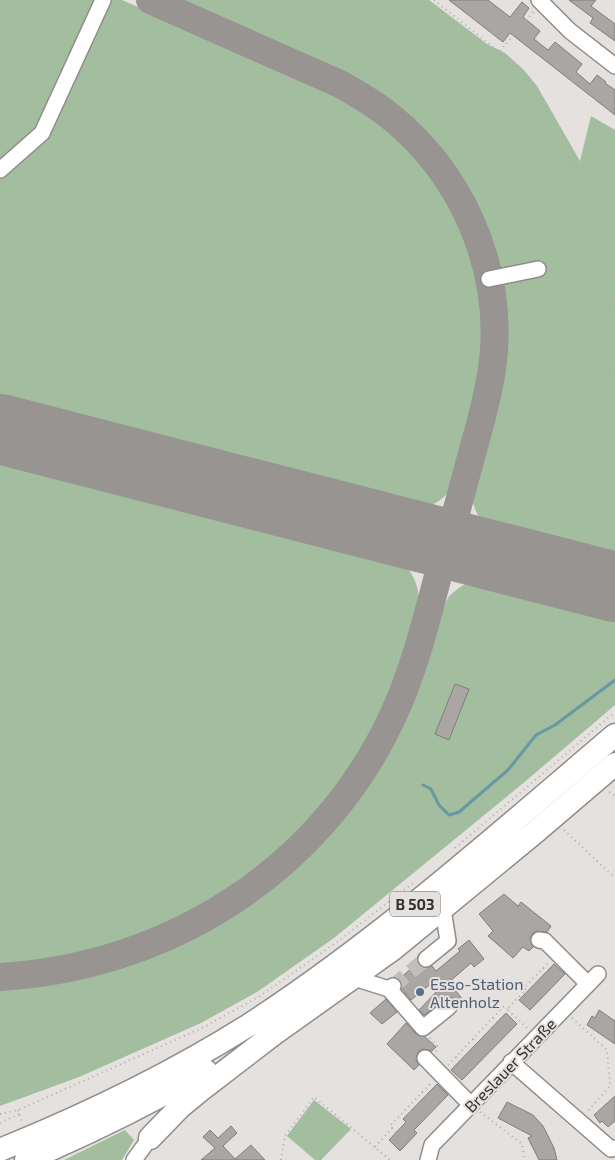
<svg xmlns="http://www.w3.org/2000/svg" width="615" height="1160" font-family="'Exo 2',sans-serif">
<rect width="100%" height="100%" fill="#e5e1de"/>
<path fill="#a2be9e" d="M0,0h122l223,98c73,47 122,104 135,192 2,11 4,23 5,34 0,40 -10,78 -19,116 -8,30 -9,60 -44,68l-422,-109z
M174,0h255l58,44 18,9 19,17 13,16 43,75 11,-45 24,14v428l-128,-33c-11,-8 -14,-20 -16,-33l29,-114 4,-52 -6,-55 -12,-39 -13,-31 -29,-42 -24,-29 -19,-16 -38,-28z
M0,457l399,102c14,13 21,27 20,47l-18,61 -14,33 -28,55 -39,52 -30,32 -28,26 -32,25 -40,25 -49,21 -65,20 -72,9h-4z
M473,580l142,37v88l-88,75 -193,158 -77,54 -56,31 -122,54 -79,29v-116l45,-6 55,-9 62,-21 68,-35 46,-34 51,-47 43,-58 30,-48 31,-80 12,-44 6,-12 11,-9z
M314,1100l37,29 -30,31h-6l-28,-24z
M125,1130l9,10 -12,20h-58z"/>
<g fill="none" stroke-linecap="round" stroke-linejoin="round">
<path stroke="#6699a2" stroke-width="3" d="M423,785l8,4 8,16 10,10 10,-3 49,-42 28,-35 19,-10 60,-45"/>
<path stroke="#979492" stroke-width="28" d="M150,0l190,84c18,10 35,20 51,33 69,56 109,144 103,233 -2,28 -9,55 -16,82 -8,28 -15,56 -23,84 -4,6 -7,11 -14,13 -20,7 -47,-1 -67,-4
M0,977c167,-10 318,-104 391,-257 22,-46 34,-95 47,-144 3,-24 -25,-36 -44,-43"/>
<path stroke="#979492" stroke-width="70" d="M0,429l615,158"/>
</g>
<path fill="#aaa6a4" stroke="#807d7a" d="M449,0h39l22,17 12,-15 7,6 -6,9 17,14 -6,8 14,11 7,-8 27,22 -6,8 14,12 7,-9 9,7 -1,1 10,7v25l-105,-82 -7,9z
M569,0h27l-5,6 24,18v17l-25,-18 3,-5z
M455,684l14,5 -20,51 -14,-6z
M504,894l14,12 3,-4 30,24 -4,6 -11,-1 -4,3 -2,5 3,8 -4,4 -6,-4 -10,11 -25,-22 5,-5 -14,-17z
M469,940l15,19 -10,8 -3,-4 -22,19 14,18 -5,4 -5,-6h-6l-23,17 -5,-5 20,-21 -6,-7 -22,18 -9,-11v-5l-3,-5 19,-16 5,5 9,-2 4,5 24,-20 -2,-2z
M554,964l11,10 -35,36 -11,-10z
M386,999l11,13 -15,12 -12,-11z
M599,1010l16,11v23l-28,-19 5,-9 3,2z
M506,1013l11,11 -55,56 -11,-10z
M406,1023l10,11 9,3 11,10 -4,4 -9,-2 -5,3 -2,8 3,5 -5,5 -27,-26z
M437,1084l11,11 -34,35 3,3 -17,18 -11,-11 17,-18 -3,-3z
M615,1096v25l-7,6 -6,-6 -2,2 -6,-8z
M507,1102l26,13 10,11 11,22 3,12h-18l-11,-22 4,-2 -34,-18z
M231,1126l6,7 -14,13 12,13 16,-14 14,15h-64l14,-12 -12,-11 7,-7 8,8z"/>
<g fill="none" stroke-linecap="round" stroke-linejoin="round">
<path stroke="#c2bebc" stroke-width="15" stroke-dasharray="15 8" stroke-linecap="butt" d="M393,986l33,-27"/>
<defs>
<path id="minor" d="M539,0l31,31 45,35
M0,170l42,-37 61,-133
M489,279l49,-10
M539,940l6,1 43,43
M426,959l22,-18 -5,-32
M354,978l35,11 4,-3
M389,989l34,39 26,-21
M425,1058l46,47
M511,1062l100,87 4,-1
M134,1160l16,-22
M428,1160l4,-15 166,-171"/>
<path id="highway" d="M150,1138l30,-31 22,-18 73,-56 118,-84 140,-115 82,-70
M0,1150c86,-35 170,-75 249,-125 131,-85 247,-189 366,-290
M26,1160c62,-26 122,-56 180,-89"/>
</defs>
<use href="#minor" stroke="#8f8c89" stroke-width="18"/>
<use href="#highway" stroke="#8f8c89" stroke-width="25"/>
<path stroke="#afaca9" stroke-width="2" stroke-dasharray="1 4" stroke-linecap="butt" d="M434,0l83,66 18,24 10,16 38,80 32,88
M500,51l34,-40
M572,165l21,2 22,9
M615,295l-5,70 5,8
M585,367l30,10
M609,792l6,4
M564,830l51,48
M455,848l160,-136
M543,968l3,4
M493,1018l4,4
M572,1018l35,32 3,36 -23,26
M527,1028l-20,-19 19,-19 -2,-2 25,-26
M430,1038l7,8 -1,6
M473,1039l4,3
M456,1057l4,3
M448,1065l56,-59 3,3
M422,1092l4,4
M18,1110l4,12
M480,1112l42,32 3,16
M0,1114l18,-4 186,-83 56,-31 77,-54 76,-59
M0,1123l19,-9
M392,1128l4,4
M375,1147l17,-19 -2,-2 41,-43
M281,1160l4,-24 29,-39 76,63"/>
<use href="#minor" stroke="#fff" stroke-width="15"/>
<use href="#highway" stroke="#fff" stroke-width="22"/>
</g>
<circle fill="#5c6f8a" stroke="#e5e1de" stroke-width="2" cx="420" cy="992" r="5"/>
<g text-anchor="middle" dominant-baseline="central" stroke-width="4" stroke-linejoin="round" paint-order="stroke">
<rect fill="#e5e1de" stroke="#6a6866" stroke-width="1" x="390" y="891.5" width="50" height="25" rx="4"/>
<g font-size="15" font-weight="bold" fill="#353433">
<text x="415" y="904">B 503</text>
</g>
<g font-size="16" fill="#4e5e75" stroke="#e5e1de" text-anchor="start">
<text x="430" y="983">Esso-Station<tspan x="430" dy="18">Altenholz</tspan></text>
</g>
<g font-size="16" fill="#353433" stroke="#e5e1de">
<text transform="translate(510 1065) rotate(-46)">Breslauer Straße</text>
</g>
</g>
</svg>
